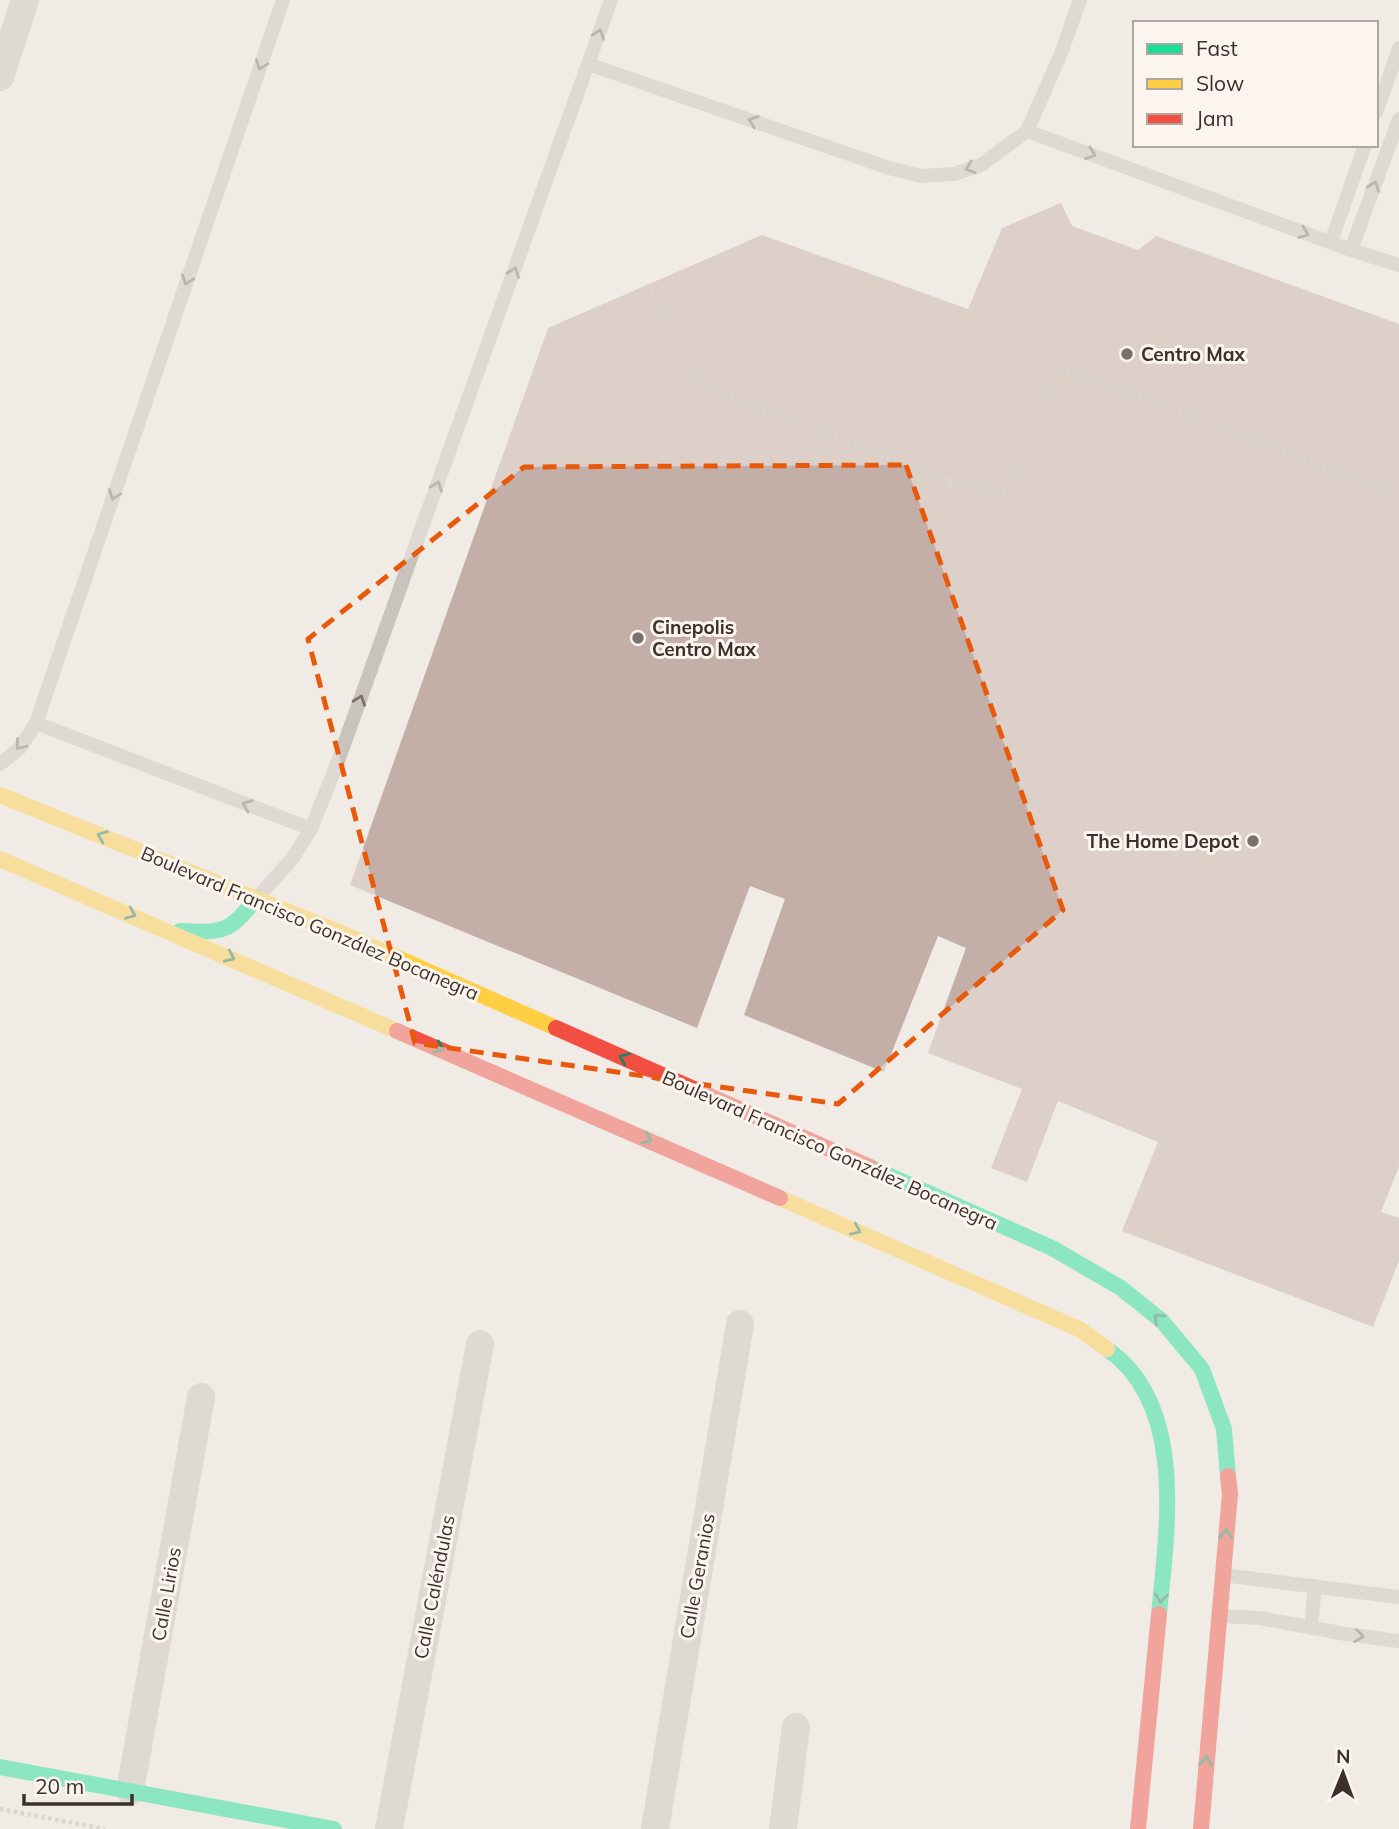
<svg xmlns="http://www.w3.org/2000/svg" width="1399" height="1829" font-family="Mulish,sans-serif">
<rect width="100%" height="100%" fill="#f0ebe5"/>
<path fill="#c3afa7" d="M1061,203l11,23 66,24 18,-14 243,88v842l-18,46 18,6v43l-26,66 -251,-96 36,-89 -100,-41 -31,81 -36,-14 31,-79 -94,-36 38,-105 -28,-12 -54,136 -140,-57 41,-116 -35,-13 -53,142 -347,-143 198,-557 214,-93 206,74 34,-81z"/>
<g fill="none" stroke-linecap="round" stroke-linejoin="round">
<path stroke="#c2bbb6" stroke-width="4.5" stroke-dasharray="3.5 3.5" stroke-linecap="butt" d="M648,284l47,99 253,97 36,87
M948,480l56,13 55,-126 340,127
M0,1809l105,20"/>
<path stroke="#c9c3be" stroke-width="14" d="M588,64l301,104 32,8 33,-2 27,-9 46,-34 33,-75 20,-56
M1376,113l23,-65
M1027,131l324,119 48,15
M1331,242l34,-97
M1351,250l48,-131
M36,723l275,106
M0,764l20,-16 16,-25 247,-723
M258,897l34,-38 19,-30 26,-65 274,-764
M1223,1575l176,22
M1220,1616l40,2 86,16 53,7
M1311,1628l4,-42"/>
<path stroke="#c9c3be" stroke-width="28" d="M0,77l25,-77
M130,1791l71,-394
M389,1829l91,-485
M655,1829l85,-505
M783,1829l13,-102"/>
<path stroke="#16e098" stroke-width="16" d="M180,931c42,2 50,2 76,-33
M870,1167l182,81 69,40 41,33 40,48 22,60 4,47
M1107,1349c80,55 60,181 52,265
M0,1767l334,62"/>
<path stroke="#ffcf43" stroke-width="16" d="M0,795l346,140 210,93
M0,859l397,172
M780,1198l299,131 28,20"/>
<path stroke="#f24e42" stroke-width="16" d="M556,1028l314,139
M397,1031l383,167
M1138,1829l21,-215
M1201,1829l29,-335 -2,-18"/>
</g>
<defs><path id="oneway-chevron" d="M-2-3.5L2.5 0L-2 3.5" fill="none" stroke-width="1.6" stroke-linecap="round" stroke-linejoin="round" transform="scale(1.75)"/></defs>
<g stroke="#7b726d">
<use href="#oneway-chevron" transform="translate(599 34) rotate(-70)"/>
<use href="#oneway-chevron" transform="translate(261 65) rotate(109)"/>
<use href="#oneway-chevron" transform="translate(753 121) rotate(-161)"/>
<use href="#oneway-chevron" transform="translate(1091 154) rotate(20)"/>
<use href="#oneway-chevron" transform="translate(970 168) rotate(160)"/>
<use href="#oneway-chevron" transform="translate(1374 186) rotate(-70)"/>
<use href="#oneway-chevron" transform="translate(1304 233) rotate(20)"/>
<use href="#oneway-chevron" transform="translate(514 272) rotate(-70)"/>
<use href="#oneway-chevron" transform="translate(187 280) rotate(109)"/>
<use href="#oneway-chevron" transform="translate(437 486) rotate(-70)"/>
<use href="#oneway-chevron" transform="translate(114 495) rotate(109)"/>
<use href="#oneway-chevron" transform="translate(360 700) rotate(-70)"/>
<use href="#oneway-chevron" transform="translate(20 745) rotate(130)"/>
<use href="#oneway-chevron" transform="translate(247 805) rotate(-159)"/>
<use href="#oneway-chevron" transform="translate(1359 1636) rotate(7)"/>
</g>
<g stroke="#2a7f5c">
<use href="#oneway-chevron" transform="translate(102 836) rotate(-158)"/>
<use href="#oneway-chevron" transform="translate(131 914) rotate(23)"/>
<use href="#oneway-chevron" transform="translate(230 957) rotate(24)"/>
<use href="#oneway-chevron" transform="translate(439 1048) rotate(24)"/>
<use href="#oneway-chevron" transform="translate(624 1058) rotate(-156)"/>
<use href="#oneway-chevron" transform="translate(647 1139) rotate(24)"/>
<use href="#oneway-chevron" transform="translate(856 1230) rotate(24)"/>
<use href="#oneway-chevron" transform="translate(1158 1318) rotate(-138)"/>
<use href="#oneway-chevron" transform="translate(1226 1534) rotate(-85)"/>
<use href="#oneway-chevron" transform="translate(1161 1598) rotate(96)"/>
<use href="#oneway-chevron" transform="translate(1206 1761) rotate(-85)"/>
</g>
<path d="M0 0H1399V1829H0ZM906,465l157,445 -225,194 -423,-61 -107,-404 216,-172z" fill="#f0ebe5" fill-opacity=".55" fill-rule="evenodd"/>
<path fill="none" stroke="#e8590c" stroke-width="5" stroke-dasharray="14 9" stroke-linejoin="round" d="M906,465l157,445 -225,194 -423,-61 -107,-404 216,-172z"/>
<g fill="#7a716c" stroke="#fbf5ee" stroke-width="2.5">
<circle cx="1127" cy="354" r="7"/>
<circle cx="638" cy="638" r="7"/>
<circle cx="1253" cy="841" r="7"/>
</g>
<g text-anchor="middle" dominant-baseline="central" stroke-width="6" stroke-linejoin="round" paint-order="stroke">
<g font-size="19" font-weight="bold" fill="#3b302b" stroke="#fbf5ee" text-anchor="start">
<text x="1141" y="354">Centro Max</text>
<text x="652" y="627">Cinepolis<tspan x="652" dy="22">Centro Max</tspan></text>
<text x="1239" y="841" text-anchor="end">The Home Depot</text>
</g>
<g font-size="19" fill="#3b302b" stroke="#fbf5ee">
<text transform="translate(310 923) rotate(23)">Boulevard Francisco González Bocanegra</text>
<text transform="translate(830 1150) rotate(24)">Boulevard Francisco González Bocanegra</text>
<text transform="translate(697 1576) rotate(-80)">Calle Geranios</text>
<text transform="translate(434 1587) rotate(-79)">Calle Caléndulas</text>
<text transform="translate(166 1594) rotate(-80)">Calle Lirios</text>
</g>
</g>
<rect x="1133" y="21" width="245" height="126" fill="#fbf5ee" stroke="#aea6a0" stroke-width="2"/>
<rect x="1147" y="44" width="35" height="10" fill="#16e098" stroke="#aea6a0" stroke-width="2"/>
<text x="1196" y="56" font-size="21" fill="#3b302b">Fast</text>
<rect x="1147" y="79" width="35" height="10" fill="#ffcf43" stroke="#aea6a0" stroke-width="2"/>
<text x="1196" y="91" font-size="21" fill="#3b302b">Slow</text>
<rect x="1147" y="114" width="35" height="10" fill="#f24e42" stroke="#aea6a0" stroke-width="2"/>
<text x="1196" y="126" font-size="21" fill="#3b302b">Jam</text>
<g transform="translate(1343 1773) rotate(1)" stroke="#fbf5ee" stroke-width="5" paint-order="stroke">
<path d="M0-5L12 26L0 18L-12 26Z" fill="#3b302b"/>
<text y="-10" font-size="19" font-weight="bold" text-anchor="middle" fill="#3b302b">N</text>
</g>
<path d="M24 1794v10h108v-10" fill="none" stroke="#3b302b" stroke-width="3.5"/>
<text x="35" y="1794" font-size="21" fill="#3b302b" stroke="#fbf5ee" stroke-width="5" paint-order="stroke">20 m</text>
</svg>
